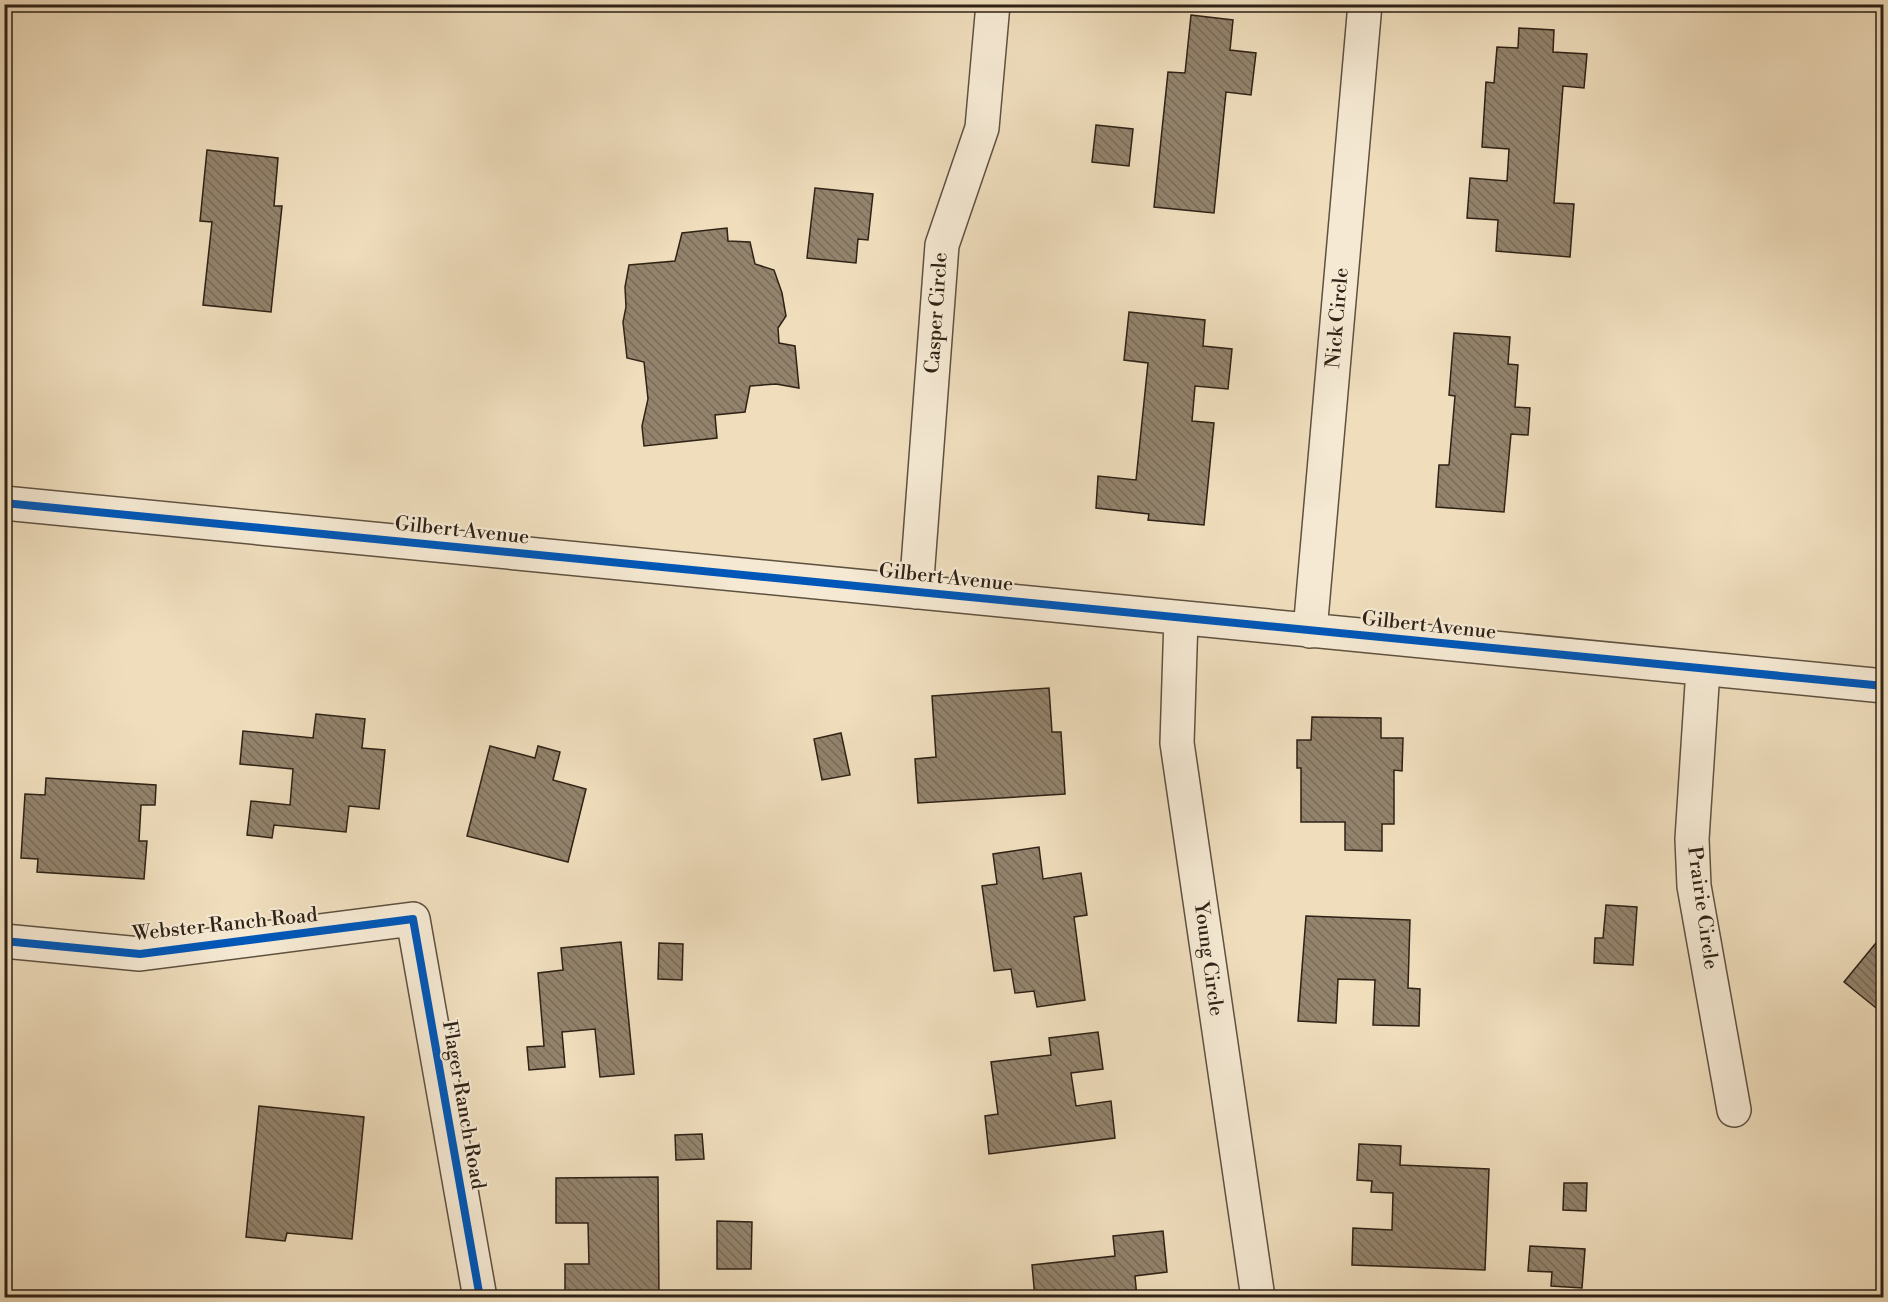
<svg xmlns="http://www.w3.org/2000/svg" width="1888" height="1302" font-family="'Libre Bodoni',serif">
<defs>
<pattern id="building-back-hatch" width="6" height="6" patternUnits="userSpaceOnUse" patternTransform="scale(1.5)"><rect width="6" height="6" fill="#93836c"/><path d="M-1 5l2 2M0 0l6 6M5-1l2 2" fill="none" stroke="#786b58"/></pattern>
</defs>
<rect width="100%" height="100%" fill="#efddbc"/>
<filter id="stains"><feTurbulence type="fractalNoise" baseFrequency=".00333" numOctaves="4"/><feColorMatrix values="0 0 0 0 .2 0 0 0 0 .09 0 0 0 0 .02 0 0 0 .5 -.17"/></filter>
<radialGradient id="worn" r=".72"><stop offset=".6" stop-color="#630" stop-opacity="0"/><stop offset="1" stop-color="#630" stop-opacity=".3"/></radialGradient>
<path fill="url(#building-back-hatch)" stroke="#2f2216" stroke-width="1.5" d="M1191,15l42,5 -3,30 26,3 -5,42 -25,-3 -12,121 -60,-6 14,-135 17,1z
M1519,28l35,2 -1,22 34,2 -3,34 -21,-2 -9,117 20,1 -4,53 -74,-6 2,-31 -31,-2 3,-40 37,3 2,-32 -27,-2 4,-65 8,1 3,-36 21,1z
M1096,125l37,4 -4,37 -37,-4z
M207,150l71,8 -4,48h8l-11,106 -68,-7 9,-83 -12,-1z
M815,188l58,6 -5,46 -10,-1 -2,24 -49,-5z
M727,228l1,13 22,1 5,22 19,6 8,23 4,23 -8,12 1,15 16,3 4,42 -23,-4 -26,2 -5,26 -30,3 2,23 -73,8 -2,-20 6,-27 -4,-37 -17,-4 -4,-36 3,-15 -1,-20 4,-22 46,-4 7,-28z
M1129,312l76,8 -2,26 29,3 -4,40 -33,-3 -3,35 22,2 -10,102 -56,-5 1,-6 -53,-6 2,-32 38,4 12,-117 -24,-3z
M1454,333l56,4 -2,27 10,1 -3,42 15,1 -2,27 -17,-1 -7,78 -68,-5 3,-42h10l6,-69 -6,-1z
M1049,688l3,44h9l4,62 -147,9 -3,-44 21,-2 -4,-61z
M316,714l49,5 -3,29 23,2 -6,59 -30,-3 -3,26 -72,-7 -2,13 -25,-3 4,-34 39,4 3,-36 -53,-5 3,-33 70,7z
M1312,717l69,1v20h22l-1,33 -8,-1v54h-12v27l-37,-1v-28h-44v-54h-4v-28h14z
M841,733l9,42 -28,5 -8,-41z
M490,746l45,12 3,-12 22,6 -7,28 33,9 -18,73 -101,-26z
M46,778l110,7 -1,20h-14l-2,36h8l-3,38 -107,-7 1,-13 -17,-1 4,-64 20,1z
M1039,847l4,32 38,-6 6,42 -13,2 11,83 -48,7 -3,-16 -19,2 -4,-24 -17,2 -12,-85 15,-2 -4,-30z
M1606,905l31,2 -4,58 -39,-2 1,-25h8z
M1306,916l104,4 -2,68 12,1 -1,37 -46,-1 2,-45 -37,-1 -2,44 -38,-2z
M1884,933v75l-3,4 -37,-30z
M621,942l13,132 -34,3 -5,-48 -33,3 3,35 -36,3 -2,-23 17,-1 -6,-73 25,-3 -2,-22z
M659,943l24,1 -1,36 -24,-1z
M1098,1032l5,37 -32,4 5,33 35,-5 4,37 -126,16 -4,-38 13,-2 -7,-52 60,-7 -2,-17z
M259,1106l105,11 -12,122 -65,-6 -2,8 -39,-4z
M702,1134l2,25 -28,1 -1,-25z
M1359,1144l42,2 -1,19 89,4 -4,101 -133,-5 1,-37 39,2 1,-37 -22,-1 1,-11 -15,-1z
M658,1177l1,121h-94v-34h24l-1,-41h-32v-45z
M1564,1183h23l-1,28 -23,-1z
M717,1221l35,1 -1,47h-34z
M1163,1231l4,41 -32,4 2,22h-102l-3,-33 83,-9 -2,-20z
M1530,1246l55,3 -3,39 -31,-2 1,-14 -24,-1z"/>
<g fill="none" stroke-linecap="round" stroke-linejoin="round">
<defs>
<path id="minor" d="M4,503l1880,183
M916,592l26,-347 40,-117 11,-124
M1181,618l-4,125 81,555
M1310,631l55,-627
M1703,669l-11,170 2,47 40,224
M4,941l136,13 273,-35 67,379"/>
</defs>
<use href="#minor" stroke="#5f5140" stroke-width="36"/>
<use href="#minor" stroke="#f5e9d3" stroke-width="33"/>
<defs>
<path id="cycleway" d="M4,503l1880,183
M4,941l136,13 273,-35 67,379"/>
</defs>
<use href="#cycleway" stroke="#f5e9d3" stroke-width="11"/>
<use href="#cycleway" stroke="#0057b8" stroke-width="8"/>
</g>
<g text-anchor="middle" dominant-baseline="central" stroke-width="4.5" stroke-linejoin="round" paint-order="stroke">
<g font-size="20" fill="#2f2216" stroke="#f5e9d3">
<text transform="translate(937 313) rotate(-86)">Casper Circle</text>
<text transform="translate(1338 318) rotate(-85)">Nick Circle</text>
<text transform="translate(462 531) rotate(6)">Gilbert Avenue</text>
<text transform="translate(946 578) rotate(6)">Gilbert Avenue</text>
<text transform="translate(1429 626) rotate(6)">Gilbert Avenue</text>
<text transform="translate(1702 908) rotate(82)">Prairie Circle</text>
<text transform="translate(225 925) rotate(-6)">Webster Ranch Road</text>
<text transform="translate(1208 959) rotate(82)">Young Circle</text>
<text transform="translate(463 1105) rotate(80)">Flager Ranch Road</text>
</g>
</g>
<rect width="1888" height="1302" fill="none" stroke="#efddbc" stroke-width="24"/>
<rect x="6" y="6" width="1876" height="1290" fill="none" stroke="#2f2216" stroke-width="3"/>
<rect x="12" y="12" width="1864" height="1278" fill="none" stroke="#2f2216" stroke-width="1.5"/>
<rect width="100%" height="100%" filter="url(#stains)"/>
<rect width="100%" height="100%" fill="url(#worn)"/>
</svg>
